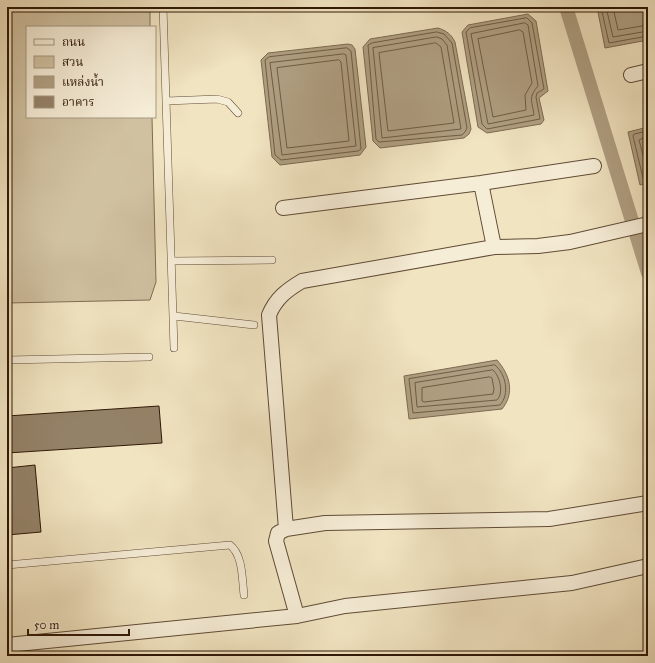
<svg xmlns="http://www.w3.org/2000/svg" width="655" height="663" font-family="'IM FELL Great Primer','Noto Serif Thai',serif">
<rect width="100%" height="100%" fill="#f1e4c1"/>
<filter id="stains"><feTurbulence type="fractalNoise" baseFrequency=".005" numOctaves="4"/><feColorMatrix values="0 0 0 0 .2 0 0 0 0 .09 0 0 0 0 .02 0 0 0 .5 -.17"/></filter>
<radialGradient id="worn" r=".72"><stop offset=".6" stop-color="#630" stop-opacity="0"/><stop offset="1" stop-color="#630" stop-opacity=".3"/></radialGradient>
<path fill="#d0c1a1" stroke="#806c54" d="M7,7h143v20h-123v90h125l4,165 -6,18 -143,3z"/>
<path fill="#af9f82" stroke="#7c6951" d="M597,7h51v33l-43,8z
M528,14l8,7 12,70 -9,7 5,22 -3,4 -54,9 -9,-6 -16,-95 6,-7z
M438,28c9,3 13,6 17,14l16,87 -2,5 -5,4 -84,10 -7,-7 -10,-94 7,-8z
M348,44l4,1 3,4 11,98 -6,8 -80,10 -8,-8 -11,-97 7,-7z
M648,127v56l-8,2 -12,-53z
M497,360c13,15 18,33 5,49l-93,10 -5,-43z"/>
<g fill="none" stroke-linecap="round" stroke-linejoin="round">
<path stroke="#6f5c44" stroke-width="1" d="M601,7l8,36 39,-7
M606,7l7,30 35,-6
M613,7l5,23 30,-5
M527,18l5,5 12,66 -7,4 -1,4 4,22 -53,10 -5,-5 -16,-92 4,-4z
M525,23l3,2 10,61c-10,12 -6,14 -4,29l-46,9 -17,-90z
M520,30l3,2 9,51 -7,12 1,15 -33,7 -15,-78z
M437,32l7,2 8,9 15,85 -2,4 -3,3 -83,7 -3,-3 -8,-94 4,-2z
M437,37l5,2 5,6 14,84 -79,9 -9,-90z
M436,43l5,4 13,76 -66,8 -9,-78z
M347,48l4,3 10,98 -3,2 -77,9 -6,-5 -10,-95 4,-3z
M344,54l2,1 10,91 -74,9 -12,-92z
M339,60l2,2 8,79 -62,7 -10,-80z
M648,131l-14,3 -1,2 10,42 5,1
M648,136l-9,4 9,34
M495,365c11,9 15,29 5,40l-87,8 -4,-34z
M493,370c7,6 11,23 4,30l-80,7 -2,-24z
M490,377l2,1 2,11 -1,5 -69,8 -2,-1v-13z"/>
<path stroke="#af9f82" stroke-width="14" d="M566,7l82,266"/>
</g>
<path fill="#948268" stroke="#2f1807" d="M159,406l3,37 -155,10v-37z
M35,465l6,67 -34,3v-67z"/>
<g fill="none" stroke-linecap="round" stroke-linejoin="round">
<defs>
<path id="lane" d="M163,7l11,341
M217,8v-1
M166,101l51,-2 11,3 10,11
M171,261l101,-1
M174,316l80,9
M7,360l142,-3
M7,565l223,-20c13,10 12,34 14,50"/>
<path id="street" d="M631,75l17,-4
M283,208l198,-25
M494,247l-13,-64 113,-17
M286,529l-17,-214c7,-17 18,-25 33,-34l192,-34 44,-1 32,-4 78,-18
M297,616l-21,-75 2,-8 8,-4 39,-6 224,-4 99,-16
M7,645l290,-29 48,-10 227,-23 76,-17"/>
</defs>
<use href="#lane" stroke="#604b36" stroke-width="8"/>
<use href="#street" stroke="#604b36" stroke-width="16"/>
<use href="#lane" stroke="#f6edd7" stroke-width="7"/>
<use href="#street" stroke="#f6edd7" stroke-width="14"/>
</g>
<rect width="655" height="663" fill="none" stroke="#f1e4c1" stroke-width="24"/>
<rect x="8" y="8" width="639" height="647" fill="none" stroke="#2f1807" stroke-width="2"/>
<rect x="12" y="12" width="631" height="639" fill="none" stroke="#2f1807"/>
<rect x="26" y="26" width="130" height="92" fill="#f6edd7" stroke="#a69884"/>
<rect x="34" y="39" width="20" height="6" fill="#f6edd7" stroke="#a69884"/>
<text x="62" y="46" font-size="12" fill="#2f1807">ถนน</text>
<rect x="34" y="56" width="20" height="12" fill="#d0c1a1" stroke="#a69884"/>
<text x="62" y="66" font-size="12" fill="#2f1807">สวน</text>
<rect x="34" y="76" width="20" height="12" fill="#af9f82" stroke="#a69884"/>
<text x="62" y="86" font-size="12" fill="#2f1807">แหล่งน้ำ</text>
<rect x="34" y="96" width="20" height="12" fill="#948268" stroke="#a69884"/>
<text x="62" y="106" font-size="12" fill="#2f1807">อาคาร</text>
<path d="M28 629v6h101v-6" fill="none" stroke="#2f1807" stroke-width="2"/>
<text x="34" y="629" font-size="12" fill="#2f1807" stroke="#f6edd7" stroke-width="3" paint-order="stroke">50 m</text>
<rect width="100%" height="100%" filter="url(#stains)"/>
<rect width="100%" height="100%" fill="url(#worn)"/>
</svg>
